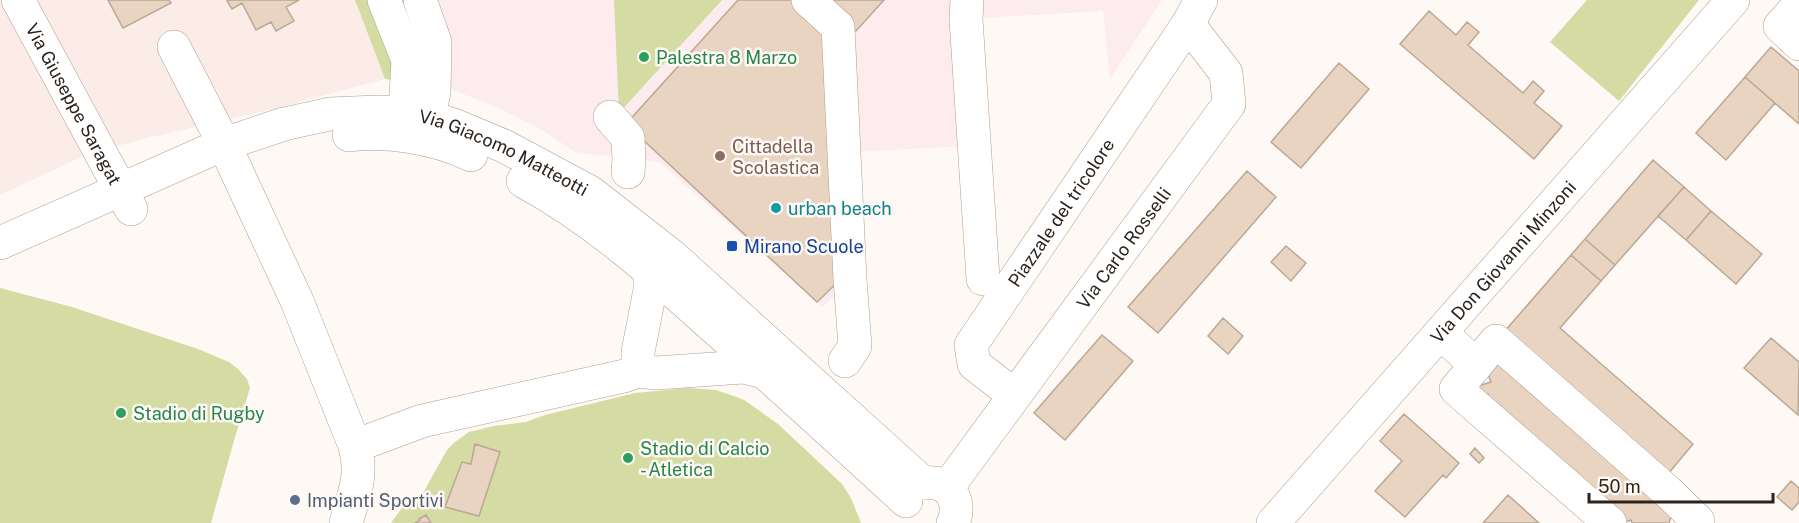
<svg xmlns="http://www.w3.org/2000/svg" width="1799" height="523" font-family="'Public Sans',sans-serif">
<rect width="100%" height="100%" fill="#fef9f5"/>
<path fill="#fcece8" d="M0,0h355l30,79 -104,28 -129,30 -62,16 -90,42z"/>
<path fill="#fcecee" d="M407,0h755l-52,79 -7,-68 -137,8 -1,127 -129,7 8,135 -21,19 -164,-145 -84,-10 -36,-24 -45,-22 -44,-17z"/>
<path fill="#d4dba3" d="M355,0h52l20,85 -42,-6z
M614,0h108l-103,113z
M1587,0h112l-80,101 -69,-59z
M0,288l72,19 126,42 31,13 9,7 9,10 3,9 -15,49 -24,86h-211z
M688,388l28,2 15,5 13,5 34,24 64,60 9,14 10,25h-470l11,-15 12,1 33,-59 8,-8 14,-10 25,-6 32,-4 19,-7 90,-22z"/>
<path fill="#e8d4c0" stroke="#bba894" stroke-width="1.5" d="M108,0h61l2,3 -48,25z
M230,0h69l-13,7 8,14 -18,10 -5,-9 -15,8 -14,-27 -10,6 -5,-8z
M738,0h59l34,32 8,249 -22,21 -191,-178z
M821,0h63l-28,31z
M1429,11l27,24 11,-13 12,10 -11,13 55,48 10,-12 11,10 -10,12 28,23 -28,33 -134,-115z
M1771,47l28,24v53l-54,-47z
M1339,63l30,26 -68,79 -30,-26z
M1745,77l30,26 -49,57 -30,-27z
M1653,160l31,27 -69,78 -30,-26z
M1247,171l29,26 -118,136 -30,-26z
M1684,187l27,24 -25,29 -28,-24z
M1711,211l51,43 -26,30 -50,-44z
M1585,239l30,26 -14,16 -30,-26z
M1286,246l20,17 -15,18 -20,-19z
M1571,255l30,26 -41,47 133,116 -25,30 -164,-142z
M1223,318l20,18 -15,18 -20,-18z
M1102,335l31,26 -68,79 -31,-27z
M1771,338l28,24 -1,53 -54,-47z
M1501,359l172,151 -4,13h-37l-1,-3 -5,2 -88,-78 -3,-8 -5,2 -3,-9 -6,1 -31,-27 -2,-9 -6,2 -4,-10 13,-4 -3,-8z
M1404,414l55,49 -13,15 -3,-3 -38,42 -30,-26 27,-30 -22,-20z
M475,444l25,8 -21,64 -34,-9 17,-45 9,2z
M1475,448l9,10 -5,5 -9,-9z
M1791,481l8,7v14l-7,8 -15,-13z
M1508,495l31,28h-56z
M426,515l5,8h-16l5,-3 -1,-1z"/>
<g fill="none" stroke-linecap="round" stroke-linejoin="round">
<defs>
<g id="minor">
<path id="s1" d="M18,0l113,209"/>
<path d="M384,0l24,60 -3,53"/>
<path d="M420,0l15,42 -1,50 -5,25"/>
<path d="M808,0l30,27 12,252 5,67 -10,15"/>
<path d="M967,0l-1,19 17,260"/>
<path d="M1799,5l-19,21 19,18"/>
<path d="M174,47l50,97 73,157 58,145c8,30 -1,48 -9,77"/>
<path d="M610,117l18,21 1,21 -1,13"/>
<path d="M349,135c38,-5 87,3 122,20"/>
<path d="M523,181c70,38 128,90 187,143 66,58 131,117 196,177"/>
<path id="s2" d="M0,243l224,-99 60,-20 46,-10 47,-2 28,1 24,4 27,9 48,20 86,46 82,64 251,227"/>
<path d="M1441,333l35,32 20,-24 171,150 31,30 -2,2"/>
<path d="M1476,365l-20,24 154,134"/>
<path d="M638,371v-19l13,-67 -2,-16"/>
<path id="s3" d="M1014,395l-40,-31 -3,-19 217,-321 13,-24"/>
<path d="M355,446l67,-25 202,-45 14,-5 18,2 87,-6 22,5"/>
<path d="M927,483c24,-3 35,21 26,40"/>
<path id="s4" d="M947,488l282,-384 -3,-31 -38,-49"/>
<path id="s5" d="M1273,523l460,-523"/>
</g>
</defs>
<use href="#minor" stroke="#b19d8a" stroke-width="34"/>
<use href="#minor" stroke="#fff" stroke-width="33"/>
</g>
<g fill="#2e9e5b" stroke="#fef9f5" stroke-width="2">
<circle cx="644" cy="57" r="6"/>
<circle cx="121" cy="413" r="6"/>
<circle cx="628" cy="458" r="6"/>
</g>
<circle fill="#8d6e63" stroke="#fef9f5" stroke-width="2" cx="720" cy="156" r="6"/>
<circle fill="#0f9aa8" stroke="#fef9f5" stroke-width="2" cx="776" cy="208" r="6"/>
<rect fill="#1a4fb4" stroke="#fef9f5" stroke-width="2" x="726" y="240" width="12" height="12" rx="3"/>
<circle fill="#5c6f8a" stroke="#fef9f5" stroke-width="2" cx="295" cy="500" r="6"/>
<g text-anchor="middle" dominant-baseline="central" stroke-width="5" stroke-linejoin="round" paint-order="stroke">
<g font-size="18" fill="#27864d" stroke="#fef9f5" text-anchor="start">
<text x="656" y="57">Palestra 8 Marzo</text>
<text x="133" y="413">Stadio di Rugby</text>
<text x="640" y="448">Stadio di Calcio<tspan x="640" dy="21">- Atletica</tspan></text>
</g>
<g font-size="18" fill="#2b231c" stroke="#fef9f5">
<text stroke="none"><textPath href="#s1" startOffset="118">Via Giuseppe Saragat</textPath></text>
<text stroke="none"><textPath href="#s2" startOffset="537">Via Giacomo Matteotti</textPath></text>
<text stroke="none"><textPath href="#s3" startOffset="230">Piazzale del tricolore</textPath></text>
<text stroke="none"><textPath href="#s4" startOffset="298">Via Carlo Rosselli</textPath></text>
<text stroke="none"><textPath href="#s5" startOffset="348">Via Don Giovanni Minzoni</textPath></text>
</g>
<g font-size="18" fill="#785e54" stroke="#fef9f5" text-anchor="start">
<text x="732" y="146">Cittadella<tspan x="732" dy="21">Scolastica</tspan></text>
</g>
<g font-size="18" fill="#0d838f" stroke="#fef9f5" text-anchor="start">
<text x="788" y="208">urban beach</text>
</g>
<g font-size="18" fill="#164399" stroke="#fef9f5" text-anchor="start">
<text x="744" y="246">Mirano Scuole</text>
</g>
<g font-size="18" fill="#4e5e75" stroke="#fef9f5" text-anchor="start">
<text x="307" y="500">Impianti Sportivi</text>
</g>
</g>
<path d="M1589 493v9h184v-9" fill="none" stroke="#2b231c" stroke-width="3"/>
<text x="1598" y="493" font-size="18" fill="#2b231c" stroke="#fef9f5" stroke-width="4.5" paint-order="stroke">50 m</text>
</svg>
